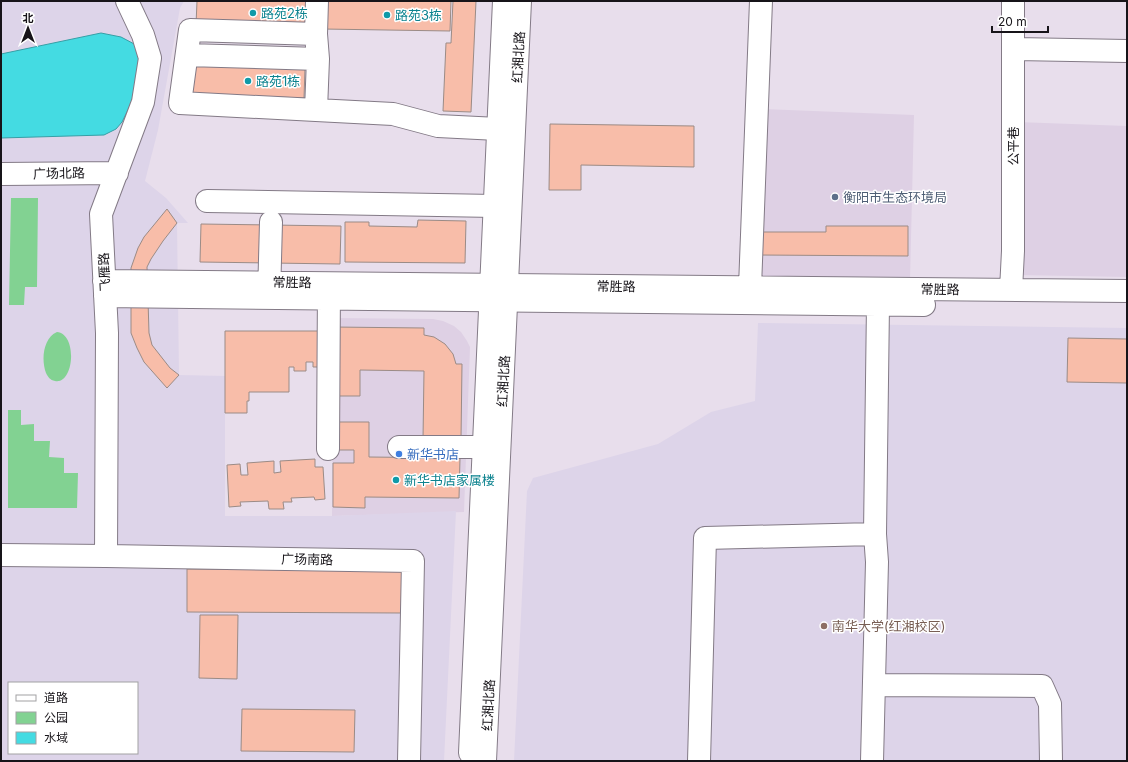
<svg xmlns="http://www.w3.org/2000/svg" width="1128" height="762" font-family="Inter,'Noto Sans SC',sans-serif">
<rect width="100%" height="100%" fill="#e8deec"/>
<path fill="#ded0e4" d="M763,109l151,6 -4,165 -155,-1z
M1017,122l110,4v151l-110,-2z
M333,318l100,1 10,2 11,5 7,6 6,9 3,6 -6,165 -132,4z"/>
<path fill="#ddd4e9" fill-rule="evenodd" d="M1,1h183l-4,7 -22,122 -13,51 21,17 22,25h-11l2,152 46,1v140h107l124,-5 -12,250h-443zM9,683h128v70h-128z
M758,323l369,5v433h-613l13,-270 6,-13 125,-34 53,-32 44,-11z"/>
<path fill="#82d292" d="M11,198h27l-1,89h-12l-1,18h-15z
M57,332c21,2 17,53 -2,49 -5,-1 -7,-4 -9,-8 -5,-13 -3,-35 11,-41z
M8,410h13v15l13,-1v17h16l-1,16 15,1v15h14l-1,35h-69z"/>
<path fill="#44dbe2" stroke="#369fa6" d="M101,33l20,4 17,9 4,15 -7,35 -13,26 -6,7 -12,6 -103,3v-84z"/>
<path fill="#f8bda9" stroke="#9b8b86" d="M197,1h114l-1,28 -114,-4z
M323,1h128l-1,30 -127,-2z
M453,1h23l-5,111 -28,-1 3,-68h5z
M192,65l113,3 -1,30 -113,-4z
M550,124l144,2v41l-113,-2v25h-32z
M167,209l10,14 -14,18 -12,18 -4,8 2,66 3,12 18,23 9,7 -12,13 -23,-26 -7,-14 -6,-15v-65l7,-20 6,-11z
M418,220l48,1 -1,42 -120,-1v-40h24v4l48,1z
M201,224l140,2 -1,38 -140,-2z
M826,226h82v30l-150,-1 1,-23h67z
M333,327l91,1v7l10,2 11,7 8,10 3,10h6l-1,75h-38l1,-68 -64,-1v26h-28z
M225,331h101v36h-13v-5h-7v9h-12v-4h-5v25h-40v9h-2v12h-22z
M1068,338l59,1v44l-60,-1z
M333,422h36v35l91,1 -1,40 -94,-1v11l-32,-1v-44h21v-13h-21z
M315,459v8h8l2,32 -10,1 -1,-3 -23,1 1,4h-9l1,7h-15l-1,-8 -28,1 1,4 -12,1 -2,-42 13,-1 1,11h7l-1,-12 27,-2v12l7,-1 -1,-11z
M187,569l215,1v43l-215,-1z
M200,615h38l-1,64 -38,-1z
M242,709l113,1 -1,42 -113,-1z"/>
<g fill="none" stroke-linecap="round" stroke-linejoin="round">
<defs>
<path id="minor" d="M317,1l-1,33 2,25 -2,51 77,4 45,12 60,3
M316,34l-126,-4 -10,73 136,7
M1013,49l114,2
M187,55l131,4
M1,174l116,-1
M207,201l288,5
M104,281l1023,10
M750,287l11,-286
M1011,290l2,-39v-250
M105,296l819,9
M269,297l2,-75
M399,447h85
M328,449l1,-165
M1,555l105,1 307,5 -4,200
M106,556l1,-223 -6,-119 42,-112 7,-44 -7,-23 -16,-34
M874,685l168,1 8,18 1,57
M699,761l6,-223 170,-4
M872,761l5,-199 -2,-28 3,-230"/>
<path id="major" d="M470,753l34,-752
M485,761l35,-760"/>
</defs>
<use href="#minor" stroke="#837a86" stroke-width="24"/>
<use href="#major" stroke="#837a86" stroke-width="24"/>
<use href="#minor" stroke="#fff" stroke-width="22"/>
<use href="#major" stroke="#fff" stroke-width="22"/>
</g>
<g fill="#0f9aa8" stroke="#fff" stroke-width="1.5">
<circle cx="253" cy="13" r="4"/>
<circle cx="387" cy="15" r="4"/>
<circle cx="248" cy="81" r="4"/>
<circle cx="396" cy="480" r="4"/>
</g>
<circle fill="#5c6f8a" stroke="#fff" stroke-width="1.5" cx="835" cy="197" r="4"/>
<circle fill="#3f7fe0" stroke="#fff" stroke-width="1.5" cx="399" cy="454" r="4"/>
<circle fill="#8d6e63" stroke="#fff" stroke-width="1.5" cx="824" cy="626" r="4"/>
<g text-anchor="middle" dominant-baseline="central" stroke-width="3" stroke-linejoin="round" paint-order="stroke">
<g font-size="13" fill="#0d838f" stroke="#fff" text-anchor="start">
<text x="261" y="13">路苑2栋</text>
<text x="395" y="15">路苑3栋</text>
<text x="256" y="81">路苑1栋</text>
<text x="404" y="480">新华书店家属楼</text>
</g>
<g font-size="13" fill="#171419" stroke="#fff">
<text transform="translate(518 57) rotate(-87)">红湘北路</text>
<text transform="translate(1013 146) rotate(-90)">公平巷</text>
<text transform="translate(59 173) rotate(-1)">广场北路</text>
<text transform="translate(104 272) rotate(-93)">飞雁路</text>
<text transform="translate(292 282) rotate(1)">常胜路</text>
<text transform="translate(616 286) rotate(1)">常胜路</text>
<text transform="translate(940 289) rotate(1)">常胜路</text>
<text transform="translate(503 381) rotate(-87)">红湘北路</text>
<text transform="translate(307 559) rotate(1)">广场南路</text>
<text transform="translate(488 705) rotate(-87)">红湘北路</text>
</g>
<g font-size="13" fill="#4e5e75" stroke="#fff" text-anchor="start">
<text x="843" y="197">衡阳市生态环境局</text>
</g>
<g font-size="13" fill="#366cbe" stroke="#fff" text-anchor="start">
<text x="407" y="454">新华书店</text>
</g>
<g font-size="13" fill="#785e54" stroke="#fff" text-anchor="start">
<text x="832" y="626">南华大学(红湘校区)</text>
</g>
</g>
<rect width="1128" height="762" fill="none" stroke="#171419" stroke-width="4"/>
<rect x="8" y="682" width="130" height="72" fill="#ffffff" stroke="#a2a1a3"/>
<rect x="16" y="695" width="20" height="6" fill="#ffffff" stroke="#a2a1a3"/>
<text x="44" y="702" font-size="12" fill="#171419">道路</text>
<rect x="16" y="712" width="20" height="12" fill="#82d292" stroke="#a2a1a3"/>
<text x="44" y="722" font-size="12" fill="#171419">公园</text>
<rect x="16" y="732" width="20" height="12" fill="#44dbe2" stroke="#a2a1a3"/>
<text x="44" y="742" font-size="12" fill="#171419">水域</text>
<g transform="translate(28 28)" stroke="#ffffff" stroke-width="3" paint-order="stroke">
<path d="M0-3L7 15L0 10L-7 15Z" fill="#171419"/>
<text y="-6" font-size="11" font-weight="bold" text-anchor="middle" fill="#171419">北</text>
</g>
<path d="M992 26v6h56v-6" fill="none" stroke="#171419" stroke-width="2"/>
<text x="998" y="26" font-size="12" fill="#171419" stroke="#ffffff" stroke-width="3" paint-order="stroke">20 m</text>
</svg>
